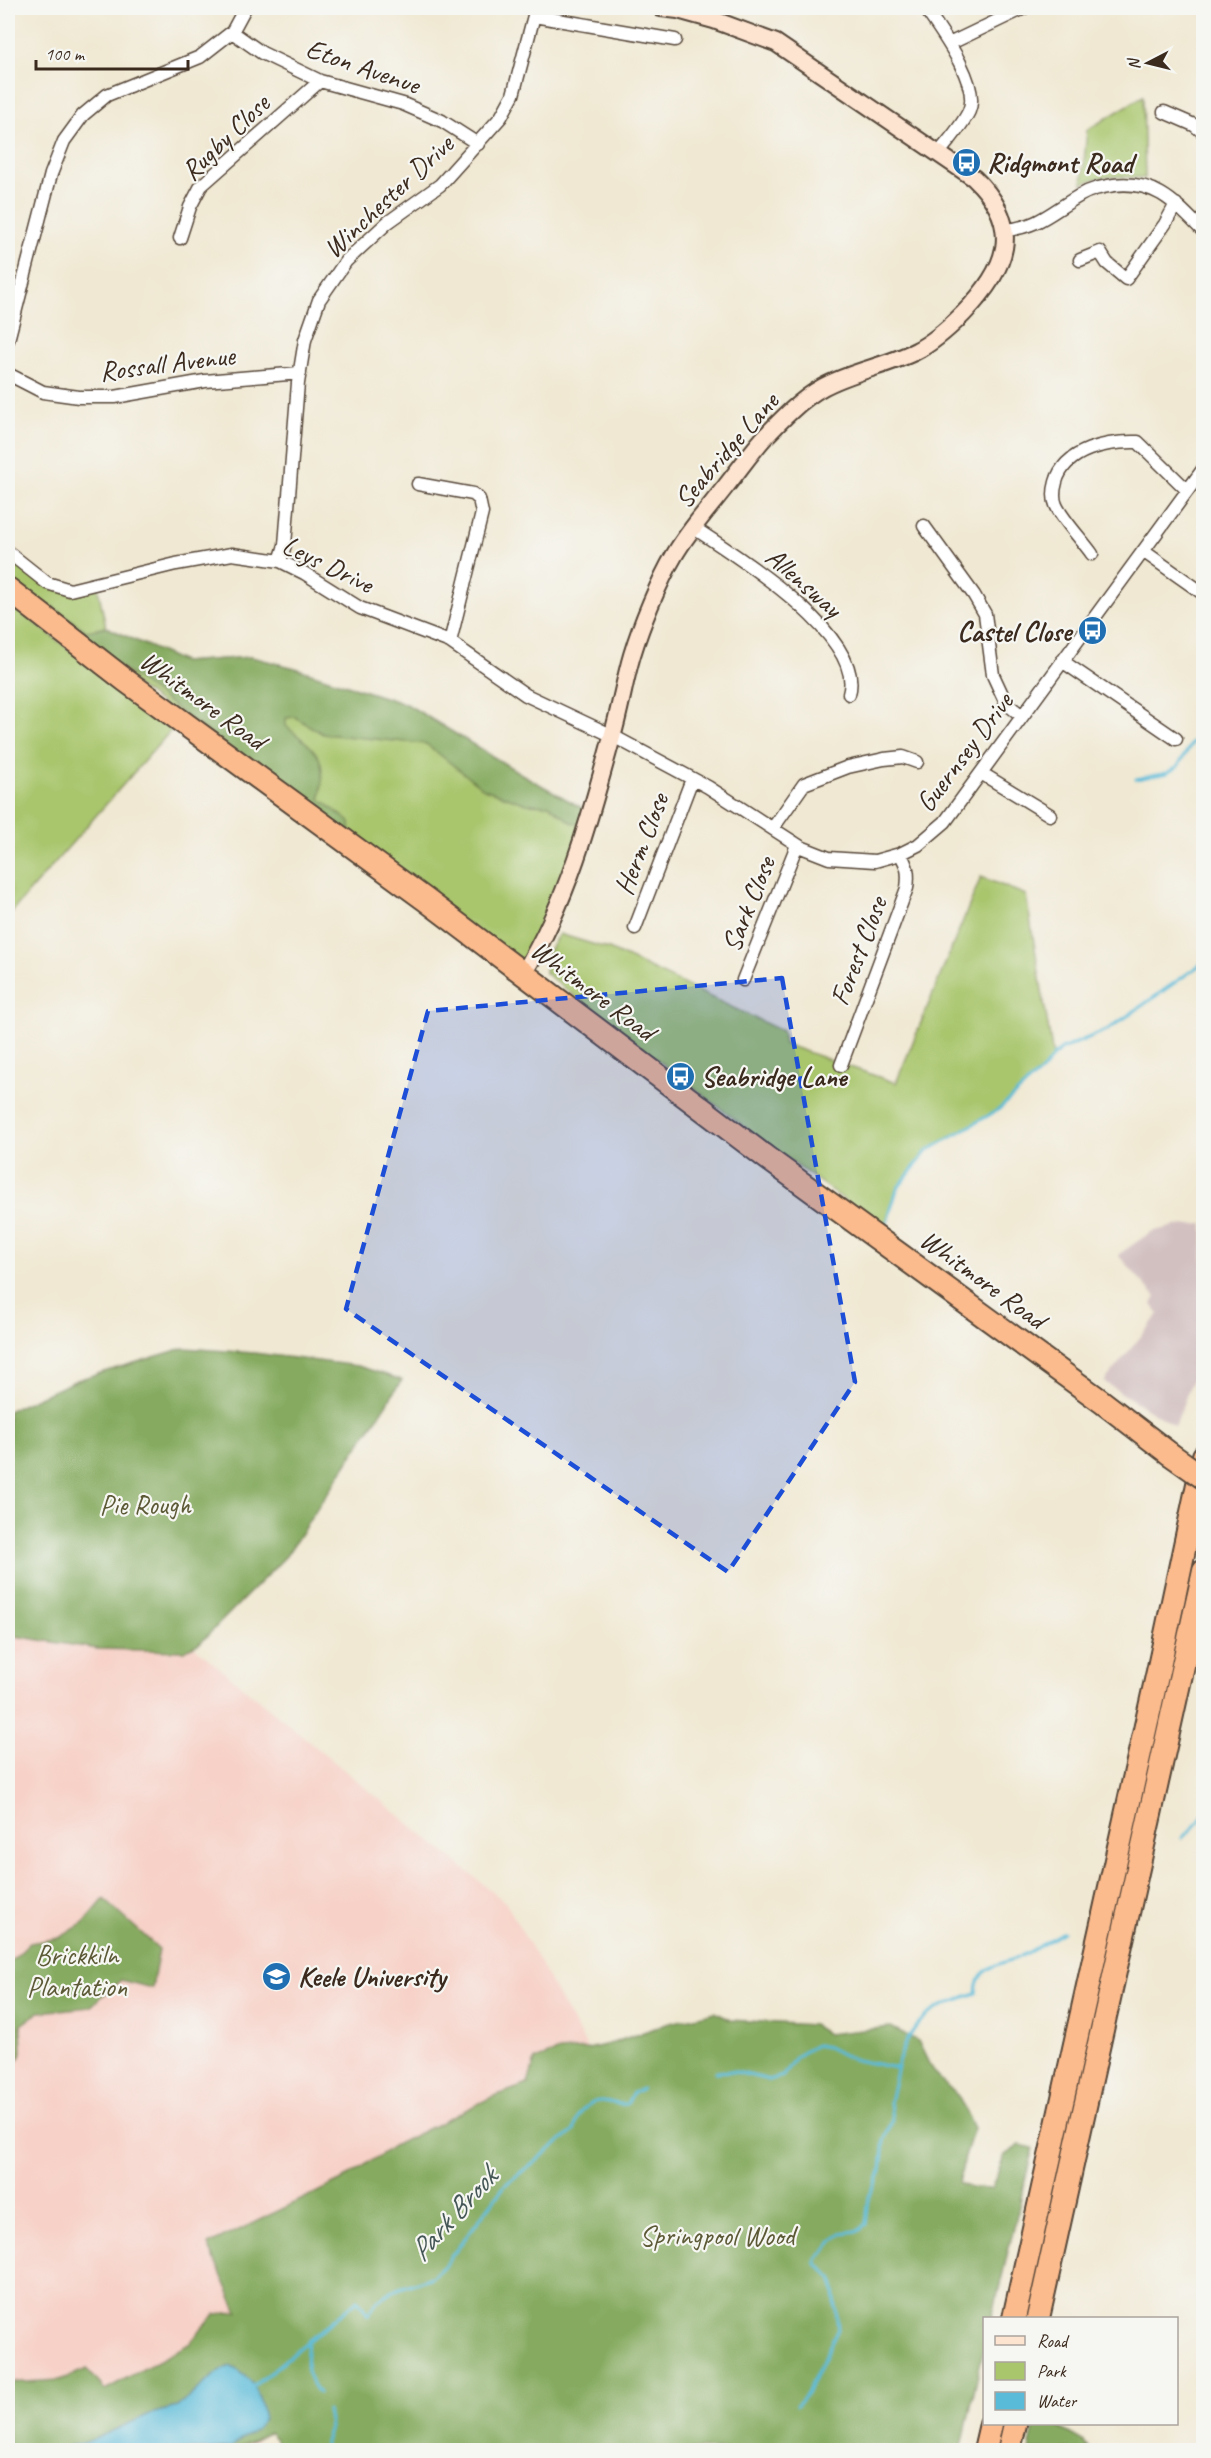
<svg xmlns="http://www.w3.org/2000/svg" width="1211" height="2458" font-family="Caveat,sans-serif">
<rect width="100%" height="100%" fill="#f6f6f2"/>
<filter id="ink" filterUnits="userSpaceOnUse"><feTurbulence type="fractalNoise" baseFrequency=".0167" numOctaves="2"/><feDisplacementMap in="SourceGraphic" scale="12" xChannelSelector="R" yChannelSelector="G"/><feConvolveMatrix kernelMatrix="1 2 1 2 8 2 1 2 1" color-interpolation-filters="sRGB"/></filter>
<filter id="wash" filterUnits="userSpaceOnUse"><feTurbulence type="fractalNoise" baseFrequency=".008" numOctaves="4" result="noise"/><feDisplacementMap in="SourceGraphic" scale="24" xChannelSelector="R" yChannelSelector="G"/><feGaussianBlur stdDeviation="1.35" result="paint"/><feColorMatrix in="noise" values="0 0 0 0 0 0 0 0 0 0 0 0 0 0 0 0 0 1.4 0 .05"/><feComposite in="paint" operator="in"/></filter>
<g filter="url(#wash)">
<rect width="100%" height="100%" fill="#f0e8d2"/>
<path fill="#f7d1c7" d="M8,1494l498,409 82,146 -319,383 -25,18h-236z"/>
<path fill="#d2bfc0" d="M1203,1224v126l-28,76 -71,-44 55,-68 -7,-10 4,-7 -38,-42 33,-23 24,-6z"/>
<path fill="#a9c66d" stroke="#727846" stroke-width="1.5" d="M1143,96l2,82c-20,-2 -45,-4 -63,6l5,-54z
M8,552l50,36 39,-4 9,43 77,35 68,-5 44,11 113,37 115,70 68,38 -68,161 -515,-385z
M8,602l164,127 -164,187z
M981,877l45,18 27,161 -9,13 -46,41 -71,41 -30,38 -12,40 -121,-87 -219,-169 2,-19 12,-20 50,15 173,82 2,13 112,39z"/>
<path fill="#86ab60" stroke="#606a3f" stroke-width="1.5" d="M50,605l37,26 19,-4 77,35 68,-5 44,11 113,37 115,70 68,38 -4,13 -16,-4 -22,-17 -22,-1 -43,-15 -58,-45 -103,-10 -28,-17 -9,1v8c32,27 41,27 34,73l30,23 1,16 -306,-227z
M184,1348l70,5 104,13 44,14 -116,176 -86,87 -16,8 -86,-2 -90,-14v-224l69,-31z
M104,1899l55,50 -7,39 -31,-8 -31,27 -51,5 -18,13 1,28 -12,19h-2v-108l22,-21 29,-5 25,-15z
M715,2012l15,8 83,5 14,9 64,-7 27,14 15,31 25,24 16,32 -10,31 -5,24 12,5 20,1 14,-34 15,-10 13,3 -41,170h-8v30l-23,102h-114l-8,-4 -21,4h-535l-14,-18 -33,18h-79l19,-1 54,-83 -14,8 -39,33 -27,7 -60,27 -25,6 -1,3h-56v-67l52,-3 27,-11 18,21 84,-46 26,-30 23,-2 -30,-67 136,-66 51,-34 97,-48 36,-13 7,-24 24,-9 29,-2 25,-6 53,-19z
M1035,2424h21v2l27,15 6,9h-60z"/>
<path fill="#5abbd9" stroke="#4a727c" stroke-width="1.5" d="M230,2366c25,12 30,27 34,53l-7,10 -28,19 -20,2h-145l1,-3 25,-6 60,-27 27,-7 39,-33z"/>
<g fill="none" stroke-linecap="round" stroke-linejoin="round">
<path stroke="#5abbd9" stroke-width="3" d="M1136,779l31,-6 11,-7 14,-23 12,-9
M885,1229l12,-40 30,-38 71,-41 46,-41 9,-13 9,-7 47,-20 95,-67
M1182,1838l17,-16 5,-9
M715,2072l17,-1 37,9 14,-4 12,-19 21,-12 12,2 23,12 45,9c17,-50 32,-59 80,-75 0,-24 20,-28 38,-34 16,-6 34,-18 49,-27
M308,2342c-3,26 -4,30 11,51
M251,2388l107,-88 10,15 9,-13 15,-11 40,-14 13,-12 61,-81 68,-53c3,-14 11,-31 28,-30 9,1 15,4 25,3l6,-11 9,-4
M797,2405l10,-12 31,-64 -5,-49 -16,-16v-5l24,-26 16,-2 9,-7 3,-27 12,-26 3,-31 8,-19 -2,-19 8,-36
M324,2445l6,-18 -3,-17"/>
</g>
</g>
<g filter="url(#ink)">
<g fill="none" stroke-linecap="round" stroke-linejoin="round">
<defs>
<path id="street" d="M925,8c15,22 56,76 44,103 -7,15 -20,29 -30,42
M534,16l141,24
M232,32l30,21 58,28 83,23 39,17 36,23
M949,44l75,-36
M1164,112l30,13 10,8
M1005,230c34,-3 46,-18 74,-34 11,-7 23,-9 35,-11 43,-5 62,19 90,47
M180,238l10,-31 11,-21 119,-105
M1080,260l20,-8 7,11 19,16 39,-55 11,-20
M8,340l43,-166 13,-33 19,-26 24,-20 93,-38 32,-25 13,-24
M8,374l35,18 36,5h36l90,-16 95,-8
M418,484l55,10 6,5 3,14 -32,129
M924,526l50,69 11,19 8,61 13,28 16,13
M694,528c41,27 172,108 155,166
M1143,551l61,43
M8,552l39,31 23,7 106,-26 56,-10 48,7 24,12 56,35 90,34 76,53 87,41 95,51 93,60 28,11 46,3 25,-7 18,-9 27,-23 259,-354
M1092,554c-9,-13 -30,-35 -36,-49 -3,-7 -2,-16 0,-23 9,-33 52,-41 82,-40l49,48
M280,561l5,-16 13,-162 7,-43 14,-40 27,-39 41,-38 53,-38 61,-68 12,-22 23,-87
M1062,661l114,78
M981,773l69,42
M773,828l31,-44 44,-17 36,-8 19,-2 14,5
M635,928l57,-149
M743,980l54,-135
M841,1065l66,-177c2,-14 1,-22 -7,-34"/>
<path id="secondary" d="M661,8l17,2
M523,974c44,-71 67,-156 89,-237 8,-27 12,-55 20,-82 9,-30 27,-74 43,-101 14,-24 34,-46 51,-68 12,-15 24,-32 37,-47 17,-18 38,-40 60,-52 29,-16 64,-21 93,-36 18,-9 33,-23 47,-37 44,-45 62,-87 11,-136l-198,-135 -62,-23 -36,-10v-2"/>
<path id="highway" d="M8,589l117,91 301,220 341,258 334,243 69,53
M1014,2318l145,-651 45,-211
M1038,2318l166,-747
M985,2450l6,-26
M1009,2450l6,-26"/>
</defs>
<use href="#street" stroke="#564639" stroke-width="15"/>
<use href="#secondary" stroke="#564639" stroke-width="20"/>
<use href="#highway" stroke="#564639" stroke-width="26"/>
<use href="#street" stroke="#fff" stroke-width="12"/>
<use href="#secondary" stroke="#fde4d1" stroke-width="16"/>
<use href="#highway" stroke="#fbbb8d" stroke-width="22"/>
<defs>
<path id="highway-bridge" d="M1170,1454l34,24"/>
</defs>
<use href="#highway-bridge" stroke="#564639" stroke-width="26" stroke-linecap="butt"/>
<use href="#highway-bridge" stroke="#fbbb8d" stroke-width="22"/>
</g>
</g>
<path fill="#1d4ed8" fill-opacity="0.2" stroke="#1d4ed8" stroke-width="4.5" stroke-dasharray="12 8" stroke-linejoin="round" d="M782,978l73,404 -127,190 -382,-263 82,-298z"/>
<defs>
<symbol id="bus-disc" viewBox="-11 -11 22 22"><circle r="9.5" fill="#1f6fb2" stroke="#f6f6f2"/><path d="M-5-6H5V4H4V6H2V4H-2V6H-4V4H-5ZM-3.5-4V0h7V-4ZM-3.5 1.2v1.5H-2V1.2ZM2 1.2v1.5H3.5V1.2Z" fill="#fff"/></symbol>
<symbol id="university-disc" viewBox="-11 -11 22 22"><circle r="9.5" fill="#1f6fb2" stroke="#f6f6f2"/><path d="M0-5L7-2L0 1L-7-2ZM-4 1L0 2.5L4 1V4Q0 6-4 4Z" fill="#fff"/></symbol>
</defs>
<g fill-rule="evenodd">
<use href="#bus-disc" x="950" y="146" width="33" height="33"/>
<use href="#bus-disc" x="1076" y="614" width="33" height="33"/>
<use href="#bus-disc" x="664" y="1060" width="33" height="33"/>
<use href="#university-disc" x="260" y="1960" width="33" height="33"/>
</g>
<g text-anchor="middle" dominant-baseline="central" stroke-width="4.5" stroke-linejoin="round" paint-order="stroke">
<g font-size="28" fill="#3b2a1e" stroke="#f6f6f2">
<text transform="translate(363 66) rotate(19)">Eton Avenue</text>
<text transform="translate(225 137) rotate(-44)">Rugby Close</text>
<text transform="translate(388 196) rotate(-43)">Winchester Drive</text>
<text transform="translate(167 363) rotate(-7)">Rossall Avenue</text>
<text transform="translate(726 450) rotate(-49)">Seabridge Lane</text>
<text transform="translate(328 564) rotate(26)">Leys Drive</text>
<text transform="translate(804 582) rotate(41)">Allensway</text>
<text transform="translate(203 700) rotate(36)">Whitmore Road</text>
<text transform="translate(964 752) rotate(-53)">Guernsey Drive</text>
<text transform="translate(641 844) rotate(-69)">Herm Close</text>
<text transform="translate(748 904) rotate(-68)">Sark Close</text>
<text transform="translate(858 951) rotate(-69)">Forest Close</text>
<text transform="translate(593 990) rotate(37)">Whitmore Road</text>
<text transform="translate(983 1279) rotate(36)">Whitmore Road</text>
</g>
<g font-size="28" font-weight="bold" fill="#3b2a1e" stroke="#f6f6f2" text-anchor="start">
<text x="987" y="162">Ridgmont Road</text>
<text x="1071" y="631" text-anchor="end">Castel Close</text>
<text x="701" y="1076">Seabridge Lane</text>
<text x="298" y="1976">Keele University</text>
</g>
<g font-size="28" fill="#5c5936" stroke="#f6f6f2">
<text x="145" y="1504">Pie Rough</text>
<text x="77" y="1954">Brickkiln<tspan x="77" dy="32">Plantation</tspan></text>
<text x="717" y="2235">Springpool Wood</text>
</g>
<g font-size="30" font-style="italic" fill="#445656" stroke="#f6f6f2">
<text transform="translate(453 2214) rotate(-48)">Park Brook</text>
</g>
</g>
<rect width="1211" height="2458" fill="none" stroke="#f6f6f2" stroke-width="30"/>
<rect x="983" y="2317" width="195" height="108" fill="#f6f6f2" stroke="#aba49d" stroke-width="1.5"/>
<rect x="995" y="2336" width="30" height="9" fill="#fde4d1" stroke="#aba49d" stroke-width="1.5"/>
<text x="1037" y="2347" font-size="18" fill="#3b2a1e">Road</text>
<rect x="995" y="2362" width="30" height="18" fill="#a9c66d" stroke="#aba49d" stroke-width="1.5"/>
<text x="1037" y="2377" font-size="18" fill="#3b2a1e">Park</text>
<rect x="995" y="2392" width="30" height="18" fill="#5abbd9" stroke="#aba49d" stroke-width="1.5"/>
<text x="1037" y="2407" font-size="18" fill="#3b2a1e">Water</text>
<g transform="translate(1148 63) rotate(263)" stroke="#f6f6f2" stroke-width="4.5" paint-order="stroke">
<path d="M0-4.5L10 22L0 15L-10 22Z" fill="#3b2a1e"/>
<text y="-9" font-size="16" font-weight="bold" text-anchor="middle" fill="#3b2a1e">N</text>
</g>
<path d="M36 60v9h152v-9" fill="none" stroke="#3b2a1e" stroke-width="3"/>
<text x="45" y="60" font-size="18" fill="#3b2a1e" stroke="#f6f6f2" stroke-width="4.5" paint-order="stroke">100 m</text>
</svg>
